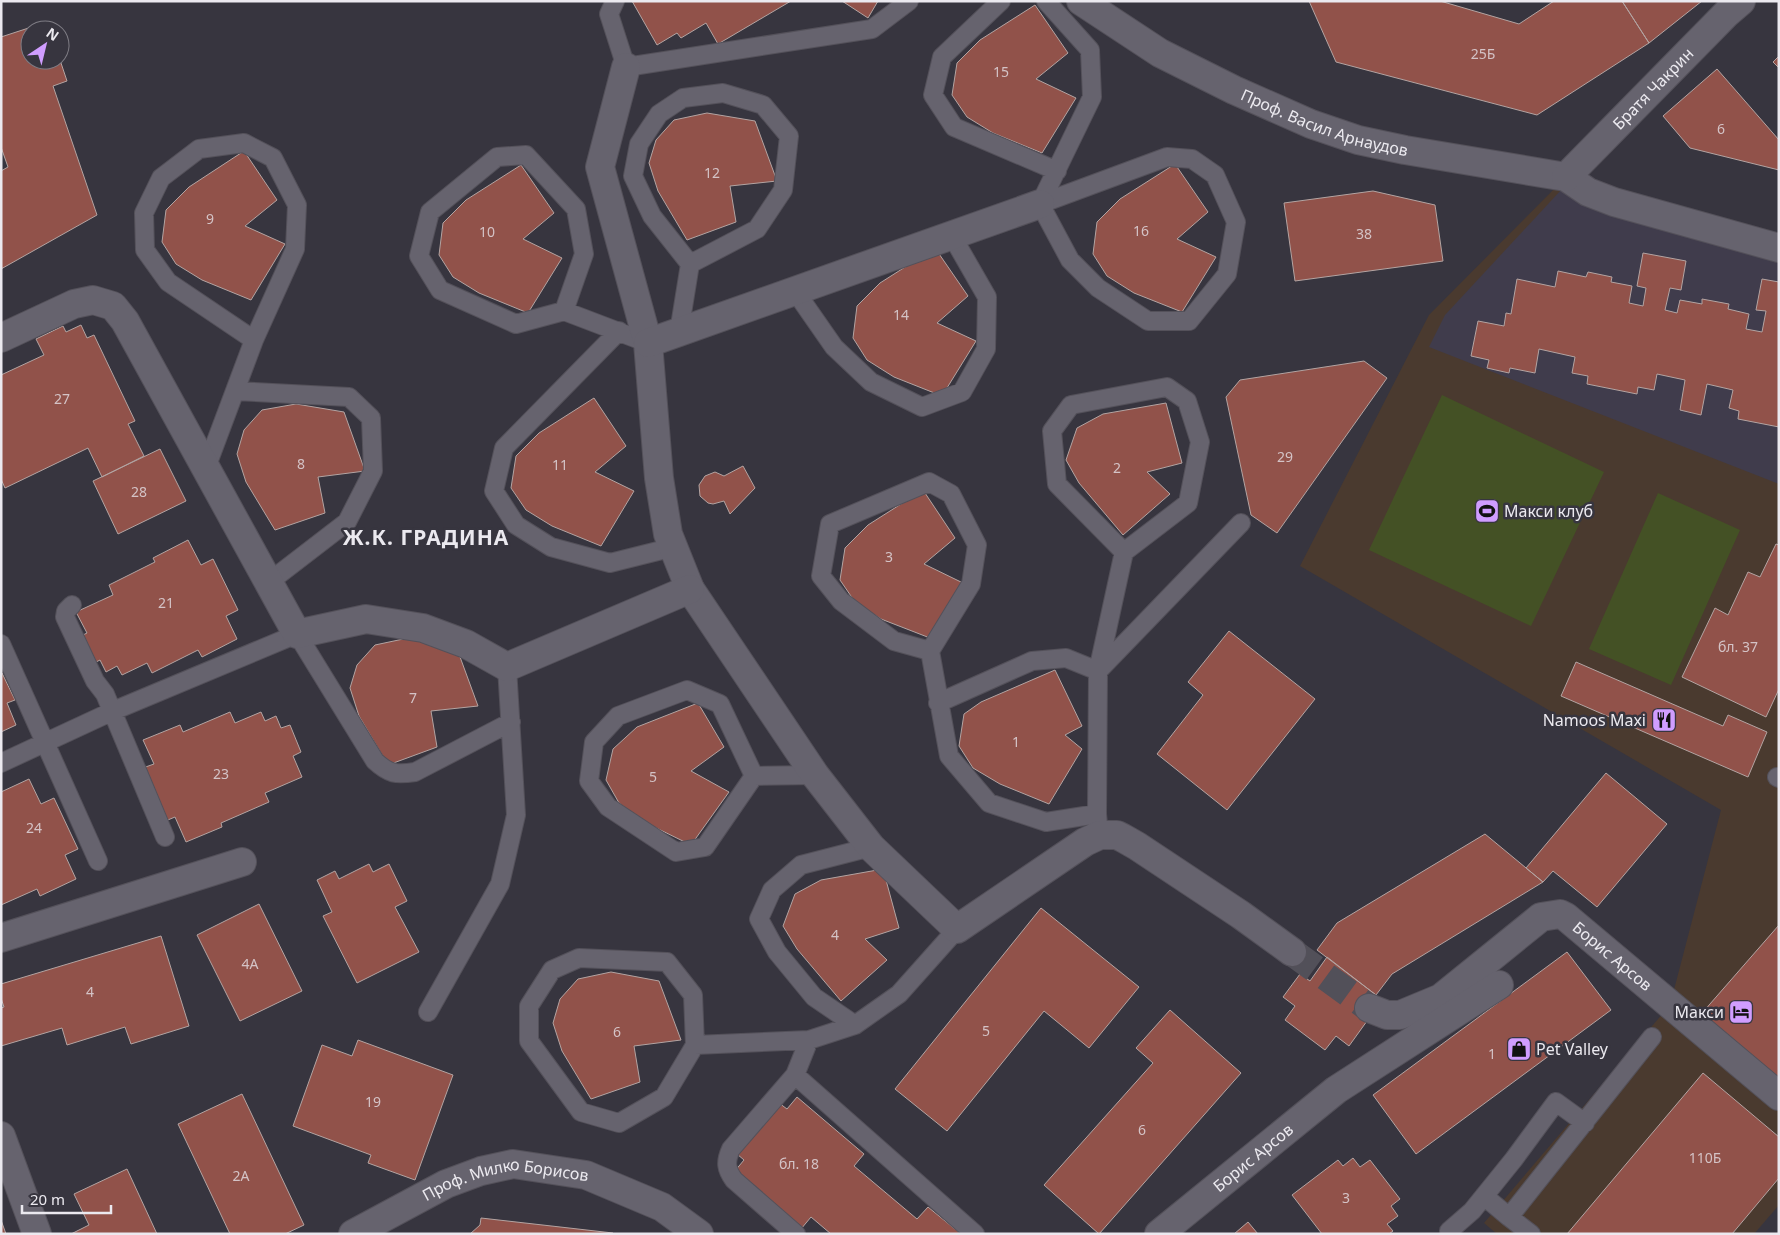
<svg xmlns="http://www.w3.org/2000/svg" width="1780" height="1235" font-family="'Noto Sans',sans-serif">
<rect width="100%" height="100%" fill="#37353f"/>
<path fill="#4a3a2f" d="M1566,177l213,70v958l-25,29h-257l-13,-11 186,-218 51,-195 -421,-244 129,-251z"/>
<path fill="#403c4c" d="M1562,189l217,61v234l-350,-137 16,-32z"/>
<path fill="#445125" d="M1442,395l162,77 -73,154 -162,-76z
M1658,493l82,37 -69,155 -82,-36z"/>
<path fill="#91524a" stroke="#b3a4a2" d="M632,1h159l-73,43 -12,-21 -25,15 -4,-5 -20,12z
M842,1h36l-10,17z
M1309,1h131l79,23 35,-23h68l27,42 -112,72 -201,-53z
M1622,1h80l-53,42z
M1035,5l33,48 -32,26 40,19 -34,55 -49,-20 -26,-16 -15,-22 5,-32 23,-23z
M47,22l3,8h-20v30h30l7,21 -14,5 44,129 -96,54v-98l7,-4 -7,-20v-110z
M1779,56v12l-6,-6z
M1717,69l62,71v30l-89,-22 -27,-32z
M707,113l48,8 22,60 -47,5 6,36 -49,18 -29,-49 -9,-28 7,-23 18,-20z
M244,151l33,49 -32,26 40,18 -34,56 -49,-20 -26,-16 -14,-22 4,-32 23,-23z
M1175,164l33,48 -31,27 39,18 -34,55 -48,-19 -27,-17 -14,-22 4,-32 23,-23z
M521,165l33,48 -31,26 39,19 -34,55 -49,-20 -26,-16 -14,-22 4,-32 23,-23z
M1373,191l62,14 8,56 -148,20 -11,-78z
M935,248l33,48 -31,27 39,18 -34,55 -48,-19 -27,-17 -14,-22 4,-32 23,-23z
M1643,253l43,8 -5,29 -11,-2 -5,22 12,3 3,-13 22,4v-5l27,5 -1,5 21,5 -3,15 16,3 4,-21 -10,-1 6,-31 17,3v145l-41,-8 1,-8 -10,-3 4,-18 -26,-6 -6,31 -21,-5 5,-30 -28,-6 -3,16 -16,-3 -1,7 -50,-10 1,-8 -16,-3 3,-16 -36,-8 -4,24 -25,-5 -1,5 -22,-5 2,-8 -18,-4 7,-35 26,5 2,-13 5,1 6,-35 38,8 3,-16 28,6 2,-5 24,5 -1,5 21,4 -3,17 14,3 3,-18 -9,-2z
M81,325l6,13 7,-3 41,86 -7,3 16,32 -42,21 -14,-29 -83,40 -4,-9v-104l43,-20 -8,-16 27,-13 3,6z
M1364,361l23,17 -110,155 -26,-18 -25,-118 14,-17z
M594,398l32,48 -31,26 39,19 -33,55 -49,-20 -26,-16 -15,-22 5,-32 23,-23z
M1166,403l16,60 -35,9 23,22 -47,41 -44,-52 -13,-23 11,-32 26,-14z
M296,404l48,8 21,59 -47,6 7,36 -50,17 -29,-48 -9,-28 7,-24 18,-20z
M160,449l26,52 -68,33 -25,-53z
M743,466l12,22 -25,26 -6,-13 -11,3 -5,-1 -8,-7 -1,-11 6,-9 10,-4 9,4z
M923,490l32,48 -31,26 39,19 -33,55 -49,-19 -26,-17 -15,-22 5,-32 23,-23z
M188,540l13,25 12,-6 25,51 -12,6 11,23 -35,18 -4,-7 -46,23 -5,-10 -25,12 -5,-9 -11,6 -6,-12 -8,4 -13,-27 8,-4 -11,-21 37,-17 -4,-10 46,-23 -2,-4z
M1776,544l3,1v144l-13,28 -84,-40 33,-69 13,7 20,-43 12,5z
M1229,631l86,68 -88,111 -70,-56 46,-59 -15,-13z
M408,638l48,8 22,60 -47,5 6,36 -49,18 -29,-49 -9,-28 7,-23 18,-20z
M1576,662l147,64 5,-11 39,17 -19,45 -187,-81z
M1055,670l27,56 -17,9 17,14 -33,55 -49,-20 -27,-16 -14,-22 5,-32 17,-12z
M1,673h1l13,27 -8,3 9,22 -15,7z
M698,703l26,44 -33,24 38,21 -38,53 -47,-23 -25,-19 -13,-23 7,-31 24,-22z
M230,712l5,11 26,-11 4,9 11,-5 5,12 9,-3 11,27 -8,4 9,21 -37,16 4,9 -48,21 1,4 -36,15 -11,-25 -12,5 -23,-53 14,-5 -11,-24 37,-15 3,7z
M1606,773l61,51 -70,83 -44,-36 -10,11 -17,-14z
M29,779l12,25 13,-6 24,51 -13,6 11,24 -36,17 -3,-7 -36,16v-113z
M1485,834l58,48 -151,92 -16,21 -59,-45 20,-27z
M369,864l4,8 16,-8 18,37 -12,6 24,45 -62,31 -34,-67 9,-4 -15,-32 18,-9 4,8z
M883,869l16,59 -34,11 22,21 -46,41 -44,-52 -14,-23 12,-32 26,-14z
M259,904l43,87 -62,30 -43,-86z
M1041,908l98,79 -50,61 -45,-37 -97,120 -52,-42z
M1779,925v165l-83,-70z
M161,936l28,90 -58,18 -6,-17 -58,18 -5,-17 -61,18v-38l3,-1 -3,-9v-14z
M1567,952l44,58 -195,144 -43,-59z
M1327,957l49,38 -16,20 7,6 -18,25 -13,-10 -11,14 -40,-30 10,-14 -12,-9 17,-23 10,7z
M611,972l48,9 22,59 -47,6 6,36 -49,17 -29,-48 -9,-28 7,-24 18,-20z
M1170,1010l71,63 -142,161 -55,-49 109,-122 -17,-15z
M358,1040l95,35 -38,105 -47,-17 3,-8 -78,-29 29,-81 30,11z
M1703,1073l76,64v41l-47,56h-165z
M242,1094l62,131 -19,9h-55l-52,-110z
M797,1097l67,57 -10,12 63,53 11,-12 33,27h-130l-20,-17 -10,12 -67,-57 10,-12 -7,-6 42,-51 8,6z
M1353,1158l7,9 10,-7 30,39 -9,7 7,10 -11,8 6,7 -4,3h-67l-30,-39 46,-35 5,6z
M127,1169l30,65h-86l18,-9 -15,-31z
M481,1218l132,15v1h-143l10,-9z
M1,1220l5,14h-5z
M1248,1222l10,12h-24z"/>
<g fill="none" stroke-linecap="round" stroke-linejoin="round">
<path stroke="#525059" stroke-width="28" stroke-dasharray="28 14" stroke-linecap="butt" d="M1292,952l77,56"/>
<defs>
<path id="lane" d="M615,1l-6,13 17,53 246,-38 37,-28
M1001,1l-59,56 -9,38 21,32 103,44
M1167,157l25,2 23,16 21,47 -9,52 -38,47h-41l-50,-33 -28,-28 -30,-56z
M1040,204l52,-107 -2,-47 -44,-49
M795,291l39,56 37,35 51,25 40,-15 24,-43 1,-52 -35,-61
M564,311l20,-57 -8,-45 -50,-54 -29,2 -67,55 -11,44 21,34 76,34 48,-13 84,32
M619,331l-115,117 -10,43 22,34 35,22 59,16 64,-16
M679,332l11,-68 -38,-48 -19,-40 6,-32 20,-30 24,-16 40,-5 40,12 26,31 -6,54 -26,39 -67,35
M235,391l114,6 22,21 2,53 -26,51 -78,60
M206,468l48,-128 41,-91 2,-44 -24,-47 -29,-15 -45,6 -38,29 -17,35 1,37 23,32 86,58
M72,605l-6,6 -1,6 30,64 10,13 60,143
M1,644l97,217
M930,651l-36,-10 -53,-40 -20,-25 9,-52 99,-42 22,12 26,51 -6,39 -41,67 19,105 40,47 57,19 51,-8
M938,703l94,-42 34,-3 32,13 143,-148
M1,763l112,-52 184,-77 78,127c14,13 21,14 40,11l96,-50
M754,776l-34,-72 -33,-14 -69,26 -24,26 -5,39 19,26 68,45 29,-5 49,-71 61,-1
M1777,777l2,1
M1098,825l-1,-11 1,-143 26,-119 64,-49 12,-61 -13,-41 -20,-14 -96,18 -19,26 5,53 67,68
M428,1012l72,-128 16,-69 -9,-148
M855,1025l-41,-28 -37,-45 -18,-33 13,-29 29,-25 70,-18
M695,1045l-2,-50 -26,-33 -88,-4 -27,12 -23,36v35l52,71 38,11 45,-26 31,-52 114,-5 46,-15 44,-31 58,-65
M795,1075l180,159
M1484,1196l25,21
M1449,1231l23,-20 42,-52 42,-57 29,21
M796,1234l-62,-54c-8,-11 -9,-18 -3,-31l64,-74 14,-35
M1531,1234l-22,-17 143,-180"/>
<g id="street">
<path id="s1" d="M1081,1l79,52 74,37 77,34 47,16 47,10 161,27 22,15 26,10 165,46"/>
<path d="M626,67l-26,100 48,176 11,135 9,56 22,55 125,186 56,72 86,82 128,-87 15,-7h17l6,3 14,8 104,69 51,37"/>
<path id="s2" d="M1566,177l161,-164 14,-12"/>
<path d="M1,338l73,-34 19,-4 20,6 12,15 172,313 69,-15 57,9 43,16 41,23 183,-78"/>
<path d="M648,343l392,-139"/>
<path d="M1,938l241,-76"/>
<path id="s3" d="M1369,1008l18,7h13l41,-17 100,-81 19,-3 6,3 213,179"/>
<path d="M1,1136l36,98"/>
<path id="s4" d="M353,1234l93,-50 35,-13 32,-7 73,11 76,32 37,27"/>
<path id="s5" d="M1159,1234l177,-144 163,-105"/>
</g>
</defs>
<use href="#lane" stroke="#54515a" stroke-width="20"/>
<use href="#street" stroke="#54515a" stroke-width="30"/>
<use href="#lane" stroke="#66636e" stroke-width="18"/>
<use href="#street" stroke="#66636e" stroke-width="28"/>
</g>
<defs>
<symbol id="stadium-square" viewBox="-11 -11 22 22"><rect x="-9" y="-9" width="18" height="18" rx="4" fill="#d09dff" stroke="#37353f"/><path d="M0-5a6.5 5 0 1 0 0 10a6.5 5 0 1 0 0-10ZM-3.5-1.8h7v3.6h-7Z" fill="#111"/></symbol>
<symbol id="restaurant-square" viewBox="-11 -11 22 22"><rect x="-9" y="-9" width="18" height="18" rx="4" fill="#d09dff" stroke="#37353f"/><path d="M-5-6h1v4h1v-4h1v4h1v-4h1v5L-1.5 .5V6h-2V.5L-5-1ZM5-6V6H3V1.5H1.5Q1.5-4 5-6Z" fill="#111"/></symbol>
<symbol id="hotel-square" viewBox="-11 -11 22 22"><rect x="-9" y="-9" width="18" height="18" rx="4" fill="#d09dff" stroke="#37353f"/><path d="M-6-4.5h1.5V1H6V5H4.5V3h-9V5H-6ZM-4 0a1.8 1.8 0 1 1 3.6 0ZM.5 0V-2.5h3Q6-2.5 6 0Z" fill="#111"/></symbol>
<symbol id="shop-square" viewBox="-11 -11 22 22"><rect x="-9" y="-9" width="18" height="18" rx="4" fill="#d09dff" stroke="#37353f"/><path d="M-5-2.5h2.3a2.7 3.5 0 0 1 5.4 0H5L5.5 6h-11ZM-1.5-2.5h3a1.5 2.3 0 0 0-3 0Z" fill="#111"/></symbol>
</defs>
<g fill-rule="evenodd">
<use href="#stadium-square" x="1473" y="497" width="28" height="28"/>
<use href="#restaurant-square" x="1650" y="706" width="28" height="28"/>
<use href="#hotel-square" x="1727" y="998" width="28" height="28"/>
<use href="#shop-square" x="1505" y="1035" width="28" height="28"/>
</g>
<g text-anchor="middle" dominant-baseline="central" stroke-width="5" stroke-linejoin="round" paint-order="stroke">
<g font-size="14" fill="#d4c3c6">
<text x="1483" y="53">25Б</text>
<text x="1001" y="71">15</text>
<text x="1721" y="128">6</text>
<text x="712" y="172">12</text>
<text x="210" y="218">9</text>
<text x="1141" y="230">16</text>
<text x="487" y="231">10</text>
<text x="1364" y="233">38</text>
<text x="901" y="314">14</text>
<text x="62" y="398">27</text>
<text x="1285" y="456">29</text>
<text x="301" y="463">8</text>
<text x="560" y="464">11</text>
<text x="1117" y="467">2</text>
<text x="139" y="491">28</text>
<text x="889" y="556">3</text>
<text x="166" y="602">21</text>
<text x="1738" y="646">бл. 37</text>
<text x="413" y="697">7</text>
<text x="1016" y="741">1</text>
<text x="221" y="773">23</text>
<text x="653" y="776">5</text>
<text x="34" y="827">24</text>
<text x="835" y="934">4</text>
<text x="250" y="963">4А</text>
<text x="90" y="991">4</text>
<text x="986" y="1030">5</text>
<text x="617" y="1031">6</text>
<text x="1492" y="1053">1</text>
<text x="373" y="1101">19</text>
<text x="1142" y="1129">6</text>
<text x="1705" y="1157">110Б</text>
<text x="799" y="1163">бл. 18</text>
<text x="241" y="1175">2А</text>
<text x="1346" y="1197">3</text>
</g>
<g font-size="16" fill="#ebe9ef" stroke="#37353f">
<text stroke="none"><textPath href="#s2" startOffset="124">Братя Чакрин</textPath></text>
<text stroke="none"><textPath href="#s1" startOffset="274">Проф. Васил Арнаудов</textPath></text>
<text stroke="none"><textPath href="#s3" startOffset="292">Борис Арсов</textPath></text>
<text stroke="none"><textPath href="#s5" startOffset="121">Борис Арсов</textPath></text>
<text stroke="none"><textPath href="#s4" startOffset="166">Проф. Милко Борисов</textPath></text>
</g>
<g font-size="16" fill="#ebe9ef" stroke="#37353f" text-anchor="start">
<text x="1504" y="511">Макси клуб</text>
<text x="1646" y="720" text-anchor="end">Namoos Maxi</text>
<text x="1724" y="1012" text-anchor="end">Макси</text>
<text x="1536" y="1049">Pet Valley</text>
</g>
<g font-size="21" font-weight="bold" letter-spacing="1" fill="#ebe9ef" stroke="#37353f">
<text x="426" y="537">Ж.К. ГРАДИНА</text>
</g>
</g>
<rect width="1780" height="1235" fill="none" stroke="#ebe9ef" stroke-width="5"/>
<g transform="translate(45 45) rotate(35)"><circle r="24" fill="#37353f" stroke="#7f7d85"/>
<path d="M0-4L9 19L0 12L-9 19Z" fill="#d09dff"/>
<text y="-8" font-size="14" font-weight="bold" text-anchor="middle" fill="#ebe9ef">N</text>
</g>
<path d="M22 1205v8h89v-8" fill="none" stroke="#ebe9ef" stroke-width="2.5"/>
<text x="30" y="1205" font-size="15" fill="#ebe9ef" stroke="#37353f" stroke-width="4" paint-order="stroke">20 m</text>
</svg>
